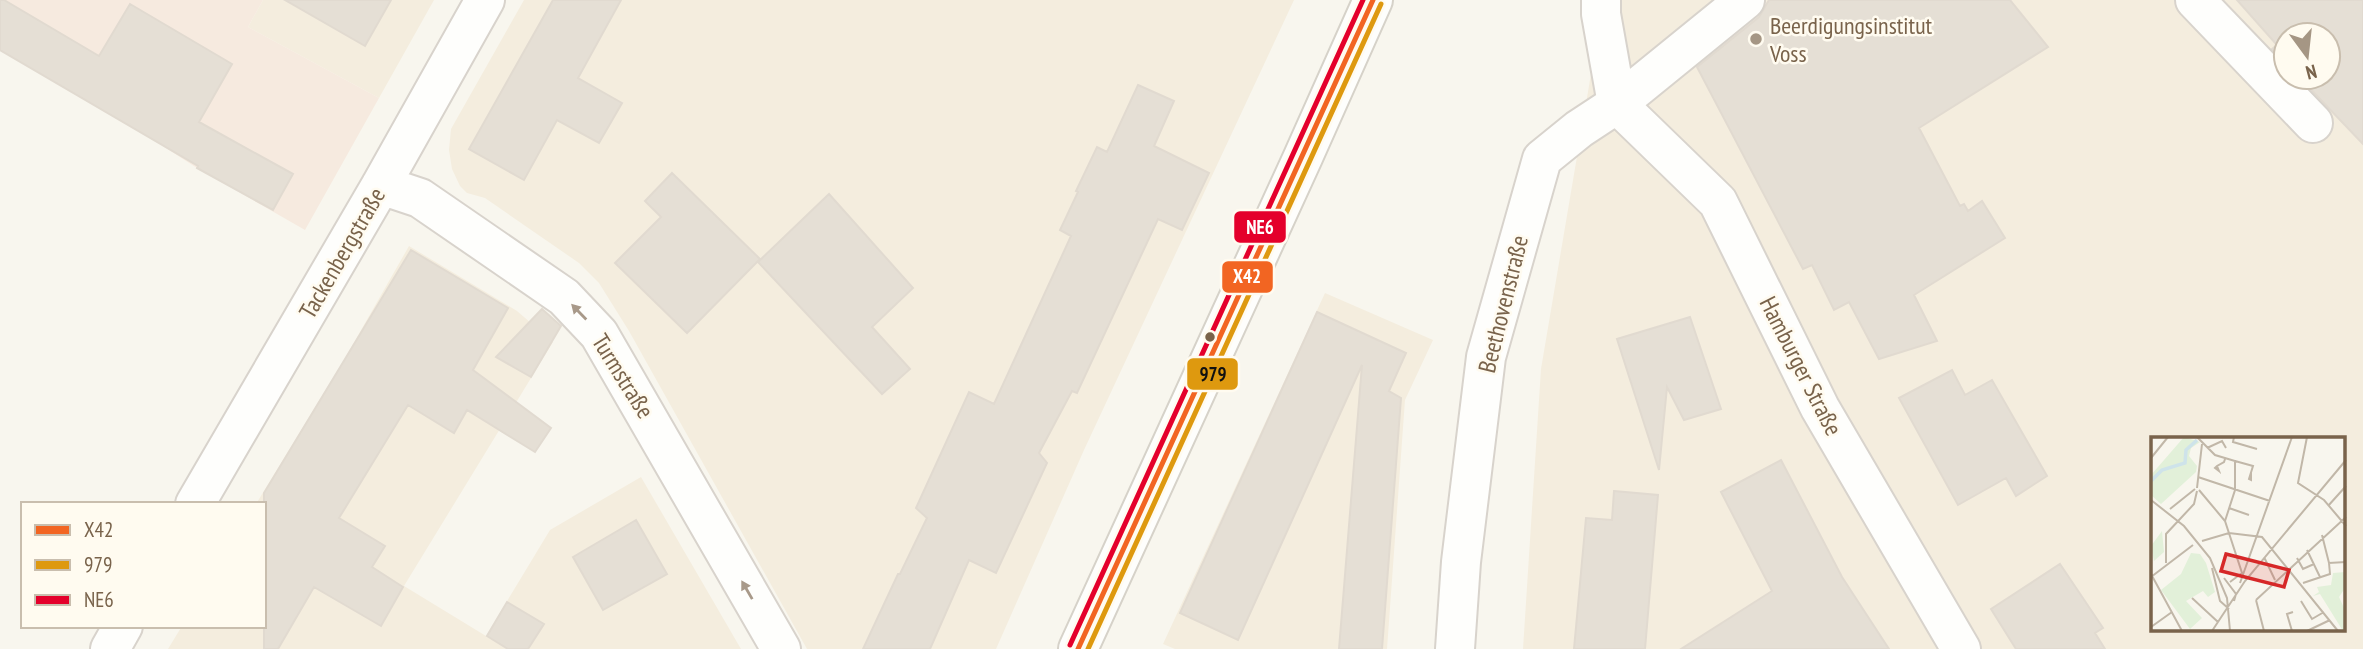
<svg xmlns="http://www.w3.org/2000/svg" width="2363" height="649" font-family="'PT Sans Narrow',sans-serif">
<rect width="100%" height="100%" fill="#f8f6ee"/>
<path fill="#f4edde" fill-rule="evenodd" d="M263,0h171l-55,98 -131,-71z
M524,0h770l-210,450 -88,199h-189l-178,-318 -30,-48 -20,-20 -94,-65 -18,-5 -7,-7 -8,-17 -3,-19 2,-21z
M1600,0h763v649h-840l18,-280 60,-354zM2286,35h42v42h-42zM2153,439h191v191h-191z
M409,246l108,65 36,31 -149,244 82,50 64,-106 91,-53 100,172h-573l14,-23h82v-122h-8l88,-144z
M1325,293l108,47 -28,60 -18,249h-212l-12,-5z"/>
<path fill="#f6eadf" d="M0,0h263l-15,27 131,71 -74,132 -108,-62 -45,-29z"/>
<path fill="#e5dfd5" stroke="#e1dad0" stroke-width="2" d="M0,0h4l95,56 31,-52 102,60 -33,58 94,52 -20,36 -76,-42 1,-2 -198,-116z
M285,0h106l-26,46z
M553,0h68l-43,78 44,25 -23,40 -42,-23 -33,60 -55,-31z
M1769,0h241l38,47 -129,81 41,78 4,-2 4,7 14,-10 23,37 -91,57 23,46 -58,18 -30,-57 -15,8 -22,-45 -9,4 -106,-202 62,-50z
M2237,0h126v144l-64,-67h29v-42h-42v28l-14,-14 5,-4z
M1138,85l36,16 -20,45 55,27 -27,57 -24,-11 -81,174 -5,-2 -33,62 8,10 -51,110 -27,-13 -39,89h-67l35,-75h2l27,-56 -11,-10 53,-116 25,12 77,-168 -11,-6 18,-38 -2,-1 21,-44 10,5z
M672,173l88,86 -73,74 -72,-70 46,-46 -16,-16z
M829,194l84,94 -41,39 38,42 -28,25 -124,-132z
M411,250l97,58 -35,62 78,58 -16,24 -68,-42 -13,23 -46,-28 -69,113 46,28 -13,21 31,20 -22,39 -67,-39 -36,62h-14v-156z
M542,309l19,17 -30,51 -35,-20z
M1317,312l89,41 -17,38 12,7 -19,251h-43l23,-284 -124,275 -58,-27z
M1690,317l31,92 -37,11 -17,-33 -8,83 -42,-131z
M1952,370l13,25 27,-15 55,96 -31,20 -10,-18 -48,27 -59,-107z
M1781,460l61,117 47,72h-208l91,-58 -51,-99z
M1614,491l44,4 -13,154h-71l12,-131 26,2z
M636,520l31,54 -64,36 -30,-53z
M2060,564l43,64 -8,5 10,16h-89l-25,-40z
M507,602l37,22 -16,25h-20l-21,-13z"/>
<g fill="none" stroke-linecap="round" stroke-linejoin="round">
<defs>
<path id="minor" d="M1745,0l-128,104 101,98 102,206 141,241
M2195,0l118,123
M381,185l39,13 144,99 35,37 182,315
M195,504l186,-319 104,-185
M110,649l13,-23
M1455,649l6,-87 25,-205 56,-198 37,-30 38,-25 -16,-90v-14"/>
<path id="secondary" d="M1078,649l225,-492 70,-157"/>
</defs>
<use href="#minor" stroke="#d8d3cc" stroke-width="42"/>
<use href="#secondary" stroke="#d6d2c9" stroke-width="42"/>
<use href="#minor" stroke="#fefefc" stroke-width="38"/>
<use href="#secondary" stroke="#fefefc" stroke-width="38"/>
<defs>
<path id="bus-1" d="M1078,649l295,-649"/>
<path id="bus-2" d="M1088,649l293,-645"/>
<path id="bus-3" d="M1070,645l293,-645"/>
</defs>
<use href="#bus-1" stroke="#fffbf0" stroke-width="10"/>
<use href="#bus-2" stroke="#fffbf0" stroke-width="10"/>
<use href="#bus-3" stroke="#fffbf0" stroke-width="10"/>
<use href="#bus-1" stroke="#f26522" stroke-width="5"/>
<use href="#bus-2" stroke="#de990f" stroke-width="5"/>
<use href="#bus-3" stroke="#e4002b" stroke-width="5"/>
</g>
<defs><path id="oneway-solid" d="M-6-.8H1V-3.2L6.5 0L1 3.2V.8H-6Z" transform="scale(1.75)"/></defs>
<g fill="#a89989">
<use href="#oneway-solid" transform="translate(579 312) rotate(-134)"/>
<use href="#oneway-solid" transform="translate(747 590) rotate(-120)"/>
</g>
<circle fill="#a59684" stroke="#fffbf0" stroke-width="2.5" cx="1756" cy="39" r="7"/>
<circle fill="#79634b" stroke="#fffbf0" stroke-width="2.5" cx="1210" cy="337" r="6"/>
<g text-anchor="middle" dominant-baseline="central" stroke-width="5" stroke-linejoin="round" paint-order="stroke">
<g font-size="24" fill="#79634b" stroke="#fffbf0" text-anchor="start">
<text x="1770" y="25">Beerdigungsinstitut<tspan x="1770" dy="28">Voss</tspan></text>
</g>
<g font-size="24" fill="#79634b" stroke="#fffbf0">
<text transform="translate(342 253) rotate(-60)">Tackenbergstraße</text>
<text transform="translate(1503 304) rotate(-76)">Beethovenstraße</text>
<text transform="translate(1801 366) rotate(63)">Hamburger Straße</text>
<text transform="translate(623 376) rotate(58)">Turmstraße</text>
</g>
</g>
<g transform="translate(2151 437)">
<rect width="194" height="194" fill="#f8f6ee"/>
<path d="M33,0l16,5 -9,6 -2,8 8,10 -1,6 -35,32 -10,-9v-20zM11,94l2,21 -10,9 -3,-15zM40,116l9,1 6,9 9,29 -7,5 -5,-6 -17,10 16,17 -12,11 -29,-39 20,-16zM194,135v16l-6,9 6,13v21h-2l-23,-37 -7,2 6,-4 -2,-5 14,-2 2,-12z" fill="#e2f0d9"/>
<path fill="none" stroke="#cee3ea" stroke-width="3.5" d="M0,44l11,-11 23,-7 1,-13 11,-10"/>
<path fill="none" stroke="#c1b7a8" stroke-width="2" d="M46,0l18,18 20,6v29l-10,31M83,0l-1,5 24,7M156,0l-9,46 26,17 22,26M56,11l15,-7 4,7M0,21l17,-21M84,24l18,5 -4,13 2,1v-7M66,29l2,5 -4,-3 2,-2 7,-4 1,-3M47,40l72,24M46,51l5,-44M48,53l26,31 17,52 -12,9M0,63l33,26 26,32 17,40 3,33M177,69l18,-20M78,71l20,7M19,72l25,-20M171,98l7,28 17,-1M51,104l27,-8 33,4 76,94M156,113l13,27M113,120l11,23M146,121l6,11 11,-5M15,126v-29l28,-30 3,-13M61,131l8,33 9,8M0,137l31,57M0,140l42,-32M73,141l12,16 -2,7M89,146l52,-146M152,146l27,-9 -1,-11M41,161l26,24M105,163l90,-83M105,163l8,31M150,164l11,18 12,-7M0,190l21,-15M61,194l33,-50 101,-121M141,194l-5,-17 6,-2M156,194l23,-11"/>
<path fill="#d62828" fill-opacity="0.15" stroke="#d62828" stroke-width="3.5" d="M75,117l63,16 -5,17 -63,-16z"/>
<rect width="194" height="194" fill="none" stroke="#79634b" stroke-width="3.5"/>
</g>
<g stroke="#fffbf0" stroke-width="2.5">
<rect x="1233" y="210" width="54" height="34" rx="7" fill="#e4002b"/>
<rect x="1221" y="260" width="53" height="34" rx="7" fill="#f26522"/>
<rect x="1186" y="357" width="53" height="34" rx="7" fill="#de990f"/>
</g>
<g font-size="19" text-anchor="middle" font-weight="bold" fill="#fff">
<text x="1260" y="234">NE6</text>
<text x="1247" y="283">X42</text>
</g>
<g font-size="19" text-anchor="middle" font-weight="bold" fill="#111">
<text x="1213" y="381">979</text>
</g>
<rect x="21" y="502" width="245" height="126" fill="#fffbf0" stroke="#c9beae" stroke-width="2"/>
<rect x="35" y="525" width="35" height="10" fill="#f26522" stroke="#c9beae" stroke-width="2"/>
<text x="84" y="537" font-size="21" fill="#79634b">X42</text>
<rect x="35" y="560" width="35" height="10" fill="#de990f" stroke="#c9beae" stroke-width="2"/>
<text x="84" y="572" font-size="21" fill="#79634b">979</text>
<rect x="35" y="595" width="35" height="10" fill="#e4002b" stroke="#c9beae" stroke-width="2"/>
<text x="84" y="607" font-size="21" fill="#79634b">NE6</text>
<g transform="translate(2307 56) rotate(165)"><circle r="33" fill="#fffbf0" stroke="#c9beae" stroke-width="2"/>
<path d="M0-5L12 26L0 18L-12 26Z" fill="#a59684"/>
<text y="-10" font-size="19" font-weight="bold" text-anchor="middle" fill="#79634b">N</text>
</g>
</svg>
